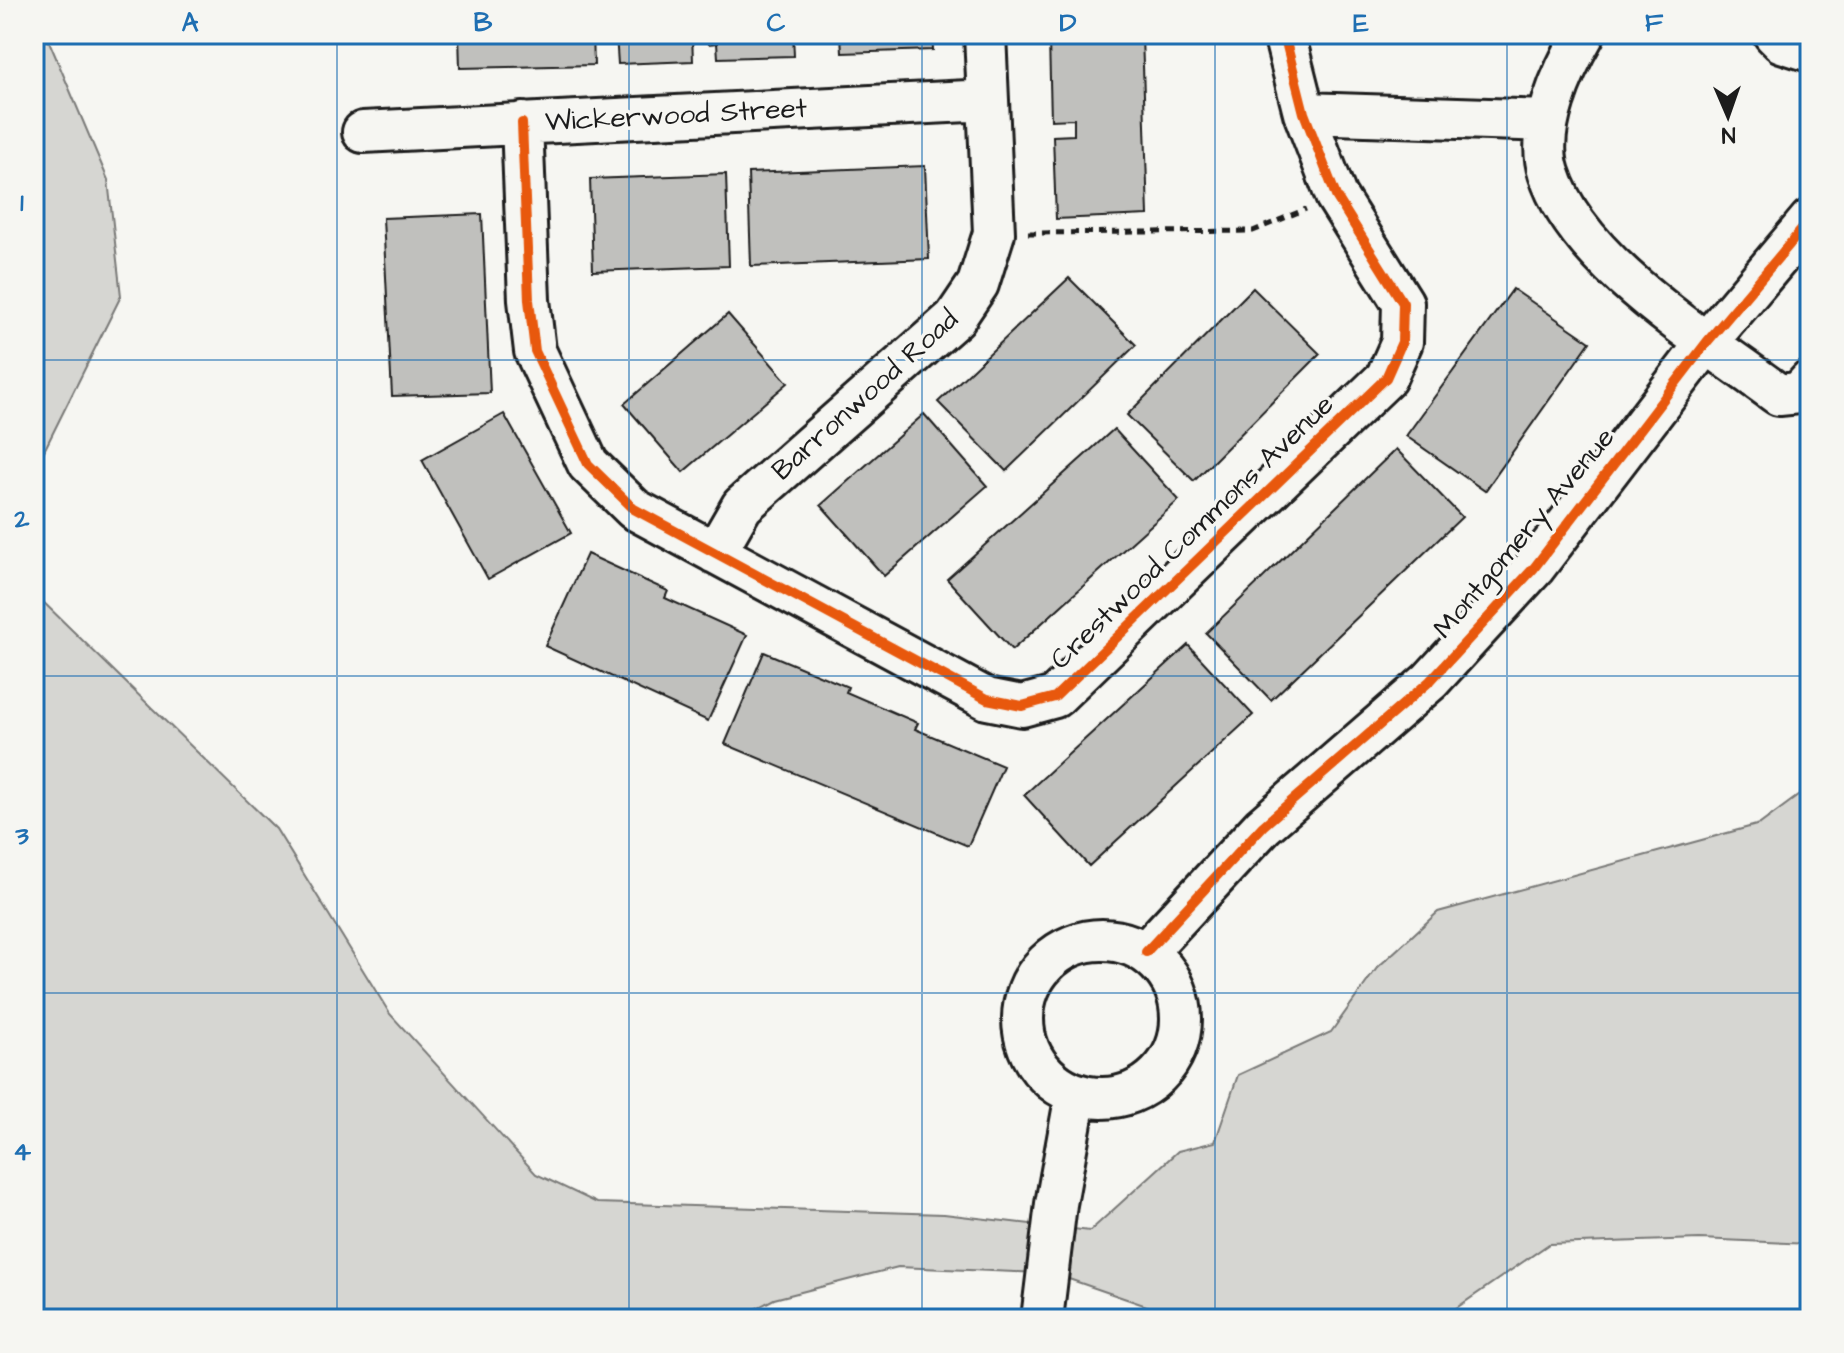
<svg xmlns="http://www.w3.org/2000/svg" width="1844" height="1353" font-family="'Architects Daughter',sans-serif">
<rect width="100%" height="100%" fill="#f6f6f2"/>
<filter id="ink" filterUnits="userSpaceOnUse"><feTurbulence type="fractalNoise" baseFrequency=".0125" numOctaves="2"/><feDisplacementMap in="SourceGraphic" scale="16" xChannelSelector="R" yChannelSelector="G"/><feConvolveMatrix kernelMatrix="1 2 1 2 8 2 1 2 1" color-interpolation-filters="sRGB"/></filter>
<g filter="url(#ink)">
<path fill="#d6d6d2" stroke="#797977" stroke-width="2" d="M34,34h12l62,146 13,116 -87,175z
M34,593l242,236 114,185 146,160 61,29 347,11 146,17 88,-80 37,-9 23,-67 93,-43 46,-64 61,-56 322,-88 50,-37v457l-110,-5 -151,5 -100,69 -25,6h-240l-118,-41 -26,-5 -142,-6 -124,32 -38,20h-702z"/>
<path fill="#c0c0bd" stroke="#1c1c1c" stroke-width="2" d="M459,34h134l1,31 -134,3z
M616,34h76l1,27 -75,3z
M708,34h85l1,22 -76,2 -1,-15 -8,1z
M841,34h91l1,16 -91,3z
M1142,36l6,179 -92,4 -3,-83 21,-1v-16l-23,1 -2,-81z
M925,166l4,93 -178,7 -3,-93z
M726,174l3,92 -136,5 -3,-92z
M482,214l8,179 -98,3 -9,-178z
M1069,278l67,67 -130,126 -68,-69z
M1253,288l67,66 -126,127 -67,-66z
M1513,289l77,53 -105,149 -79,-55z
M728,314l60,69 -105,89 -59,-68z
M504,414l67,119 -83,46 -66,-119z
M924,414l63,72 -103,90 -63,-71z
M1114,429l65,71 -167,150 -65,-71z
M1396,449l66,68 -191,183 -65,-67z
M587,554l81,37 -3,7 82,37 -39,86 -163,-75z
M1188,645l65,70 -164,151 -65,-71z
M764,652l84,35 -2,5 72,31 -3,6 88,37 -35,80 -243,-102z"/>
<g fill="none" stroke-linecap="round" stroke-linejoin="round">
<defs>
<path id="minor" d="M1584,34c-21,36 -49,96 -35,139 28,90 157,167 230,222l20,-2 11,-12
M1774,34l8,8 28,9
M1304,113l244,8
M522,123l7,177 6,51 53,113 46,45 353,190 35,7 33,-9 331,-319 16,-36 1,-39 -67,-107 -32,-83 -20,-79
M363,132l625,-32
M715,553l27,-47 213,-188 23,-34 16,-51 -9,-199
M1023 1019a79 79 0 1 1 158 0a79 79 0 1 1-158 0Z
M1146,952l117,-126 167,-145 104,-113 173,-226 103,-122
M1042,1319l14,-115 20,-110"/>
</defs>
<use href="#minor" stroke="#1c1c1c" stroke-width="46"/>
<path stroke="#1c1c1c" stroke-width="5" stroke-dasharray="8 6" stroke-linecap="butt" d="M1028,233l225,-2 53,-22"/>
<use href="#minor" stroke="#f6f6f2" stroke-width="40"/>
<defs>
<path id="cycleway" d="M522,123l7,177 6,51 53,113 46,45 353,190 35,7 33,-9 331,-319 16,-36 1,-39 -67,-107 -32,-83 -20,-79
M1146,952l117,-126 167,-145 104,-113 173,-226 103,-122"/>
</defs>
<use href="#cycleway" stroke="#f6f6f2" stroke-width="15"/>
<use href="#cycleway" stroke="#e8590c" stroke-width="10"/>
</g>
</g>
<path fill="none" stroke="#1f6fb2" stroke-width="2" stroke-opacity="0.55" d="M337,34v1285M629,34v1285M922,34v1285M1215,34v1285M1507,34v1285M34,360h1776M34,676h1776M34,993h1776"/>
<g text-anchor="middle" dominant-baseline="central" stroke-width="7" stroke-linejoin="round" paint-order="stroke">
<g font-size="28" fill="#1c1c1c" stroke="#f6f6f2">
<text transform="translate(676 115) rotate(-3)">Wickerwood Street</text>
<text transform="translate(865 395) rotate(-42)">Barronwood Road</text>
<text transform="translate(1192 532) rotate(-44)">Crestwood Commons Avenue</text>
<text transform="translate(1524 533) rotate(-50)">Montgomery Avenue</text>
</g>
</g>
<rect width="1844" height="1353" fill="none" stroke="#f6f6f2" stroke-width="88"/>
<g transform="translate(1728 116) rotate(178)" stroke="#f6f6f2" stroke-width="6" paint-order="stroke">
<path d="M0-6L14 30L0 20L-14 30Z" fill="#1c1c1c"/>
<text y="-12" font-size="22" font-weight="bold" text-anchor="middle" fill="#1c1c1c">N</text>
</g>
<rect x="44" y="44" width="1756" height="1265" fill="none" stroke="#1f6fb2" stroke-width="3"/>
<g font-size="26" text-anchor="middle" font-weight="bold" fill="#1f6fb2">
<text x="190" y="31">A</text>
<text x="483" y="31">B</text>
<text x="776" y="31">C</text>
<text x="1068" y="31">D</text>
<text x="1361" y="31">E</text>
<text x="1654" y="31">F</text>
<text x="22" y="211">1</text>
<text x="22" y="527">2</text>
<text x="22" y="844">3</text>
<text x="22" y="1160">4</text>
</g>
</svg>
